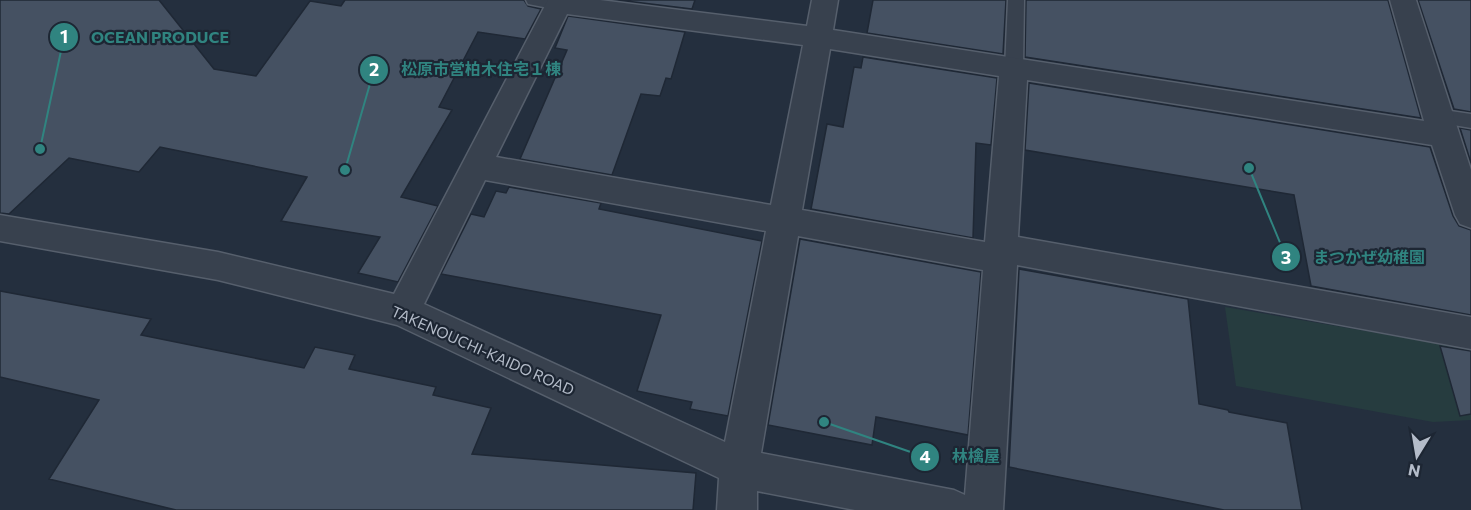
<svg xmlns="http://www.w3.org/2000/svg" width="1471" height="510" font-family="Commissioner,'Noto Sans JP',sans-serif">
<rect width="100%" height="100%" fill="#242f3e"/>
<path fill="#263c3f" d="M1225,307l246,42v71l-38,2 -197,-36z"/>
<path fill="#455162" stroke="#1f2835" stroke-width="1.5" d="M0,0h159l55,69 42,7 54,-75 31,5 4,-6h179l4,6 13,3 -16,30 -47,-7 -39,75 13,3 -51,87 37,9 -40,76 -40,-9 22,-36 -99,-16 26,-44 -147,-30 -21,25 -70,-14 -60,56 -9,-1z
M618,0h77l-3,9z
M873,0h133l-3,54 -136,-21z
M1026,0h362l33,118 -396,-61z
M1418,0h53v112l-17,-3z
M568,16l117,16 -14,47 -5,-1 -6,18 -19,-2 -29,81 -92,-16 47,-109 -12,-2z
M863,57l134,21 -6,67 -15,-2 -3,95 -162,-29 16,-85 16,3 11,-60 7,1z
M1029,83l401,64 23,69 6,10 12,4v85l-160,-29 -17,-91 -269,-45z
M1460,128l11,2v33z
M509,187l92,16 -2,6 163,32 -34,175 -38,-7 2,-7 -55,-11 24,-76 -220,-41 30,-60 13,3 12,-26 10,2z
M800,239l181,33 -13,163 -92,-18 -4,28 -104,-20z
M1019,269l169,30 11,105 29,6 1,2 58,11 15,87h-78l-215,-43z
M0,291l151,28 -10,16 163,33 11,-21 40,8 -6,14 87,18 -3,8 58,13 -19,46 224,19 -3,37h-517l-127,-31 50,-79 -99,-23z
M1440,346l31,5v63l-11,2z"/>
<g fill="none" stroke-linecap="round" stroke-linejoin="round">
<defs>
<path id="service" d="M526,0h39l2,4 -2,4 -6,2 -31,-6z
M1008,0h16l-1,68 -3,5 -6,2 -6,-2 -3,-5z
M1437,109l34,5v14l-41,-7 -2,-5 2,-5z"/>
<path id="minor" d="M548,0h52l207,26 5,-26h26l-5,30 591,91 -34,-121h26l55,170v58l-11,-4 -5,-9 -23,-70 -405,-65 -9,157 453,80v32l-454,-84 -14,245h-148l-98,-19v19h-40l2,-32 -322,-153 -179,-45 -218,-39v-26l218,37 176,42zM567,14l236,31 -32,160 -275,-48zM830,49l169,27 -14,166 -183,-32zM485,180l281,51 -41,211 -301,-138zM798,236l185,34 -18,225 -11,-5 -193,-37z"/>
</defs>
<use href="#service" stroke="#565f6c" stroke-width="3"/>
<use href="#minor" stroke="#565f6c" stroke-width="3"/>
<use href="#service" fill="#38414e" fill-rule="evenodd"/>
<use href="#minor" fill="#38414e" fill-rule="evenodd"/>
</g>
<g text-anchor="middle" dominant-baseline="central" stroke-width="4.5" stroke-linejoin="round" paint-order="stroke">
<g font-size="15" fill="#b4bcc9" stroke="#1d2633">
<text transform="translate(483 350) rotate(24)">TAKENOUCHI-KAIDO ROAD</text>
</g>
</g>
<path fill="none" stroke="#308480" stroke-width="2" d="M40 149L64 37M345 170L374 70M1249 168L1286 257M824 422L925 457"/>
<g fill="#308480" stroke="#1d2633" stroke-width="2">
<circle cx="40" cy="149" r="6"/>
<circle cx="345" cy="170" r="6"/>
<circle cx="1249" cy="168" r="6"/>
<circle cx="824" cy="422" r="6"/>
<circle cx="64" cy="37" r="15"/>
<circle cx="374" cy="70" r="15"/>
<circle cx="1286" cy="257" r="15"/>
<circle cx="925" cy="457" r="15"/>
</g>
<g font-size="18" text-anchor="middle" font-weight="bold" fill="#fff">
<text x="64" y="43">1</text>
<text x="374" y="76">2</text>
<text x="1286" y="264">3</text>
<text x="925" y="463">4</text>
</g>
<g font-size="16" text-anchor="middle" font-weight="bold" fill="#308480" stroke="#1d2633" stroke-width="4.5" stroke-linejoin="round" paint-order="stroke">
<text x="160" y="43">OCEAN PRODUCE</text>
<text x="481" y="75">松原市営柏木住宅１棟</text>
<text x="1369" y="263">まつかぜ幼稚園</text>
<text x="976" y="462">林檎屋</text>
</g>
<g transform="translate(1417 456) rotate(191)" stroke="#1d2633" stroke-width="4.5" paint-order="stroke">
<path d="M0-4.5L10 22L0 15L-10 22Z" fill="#b4bcc9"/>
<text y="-9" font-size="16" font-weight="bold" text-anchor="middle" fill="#b4bcc9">N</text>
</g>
</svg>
